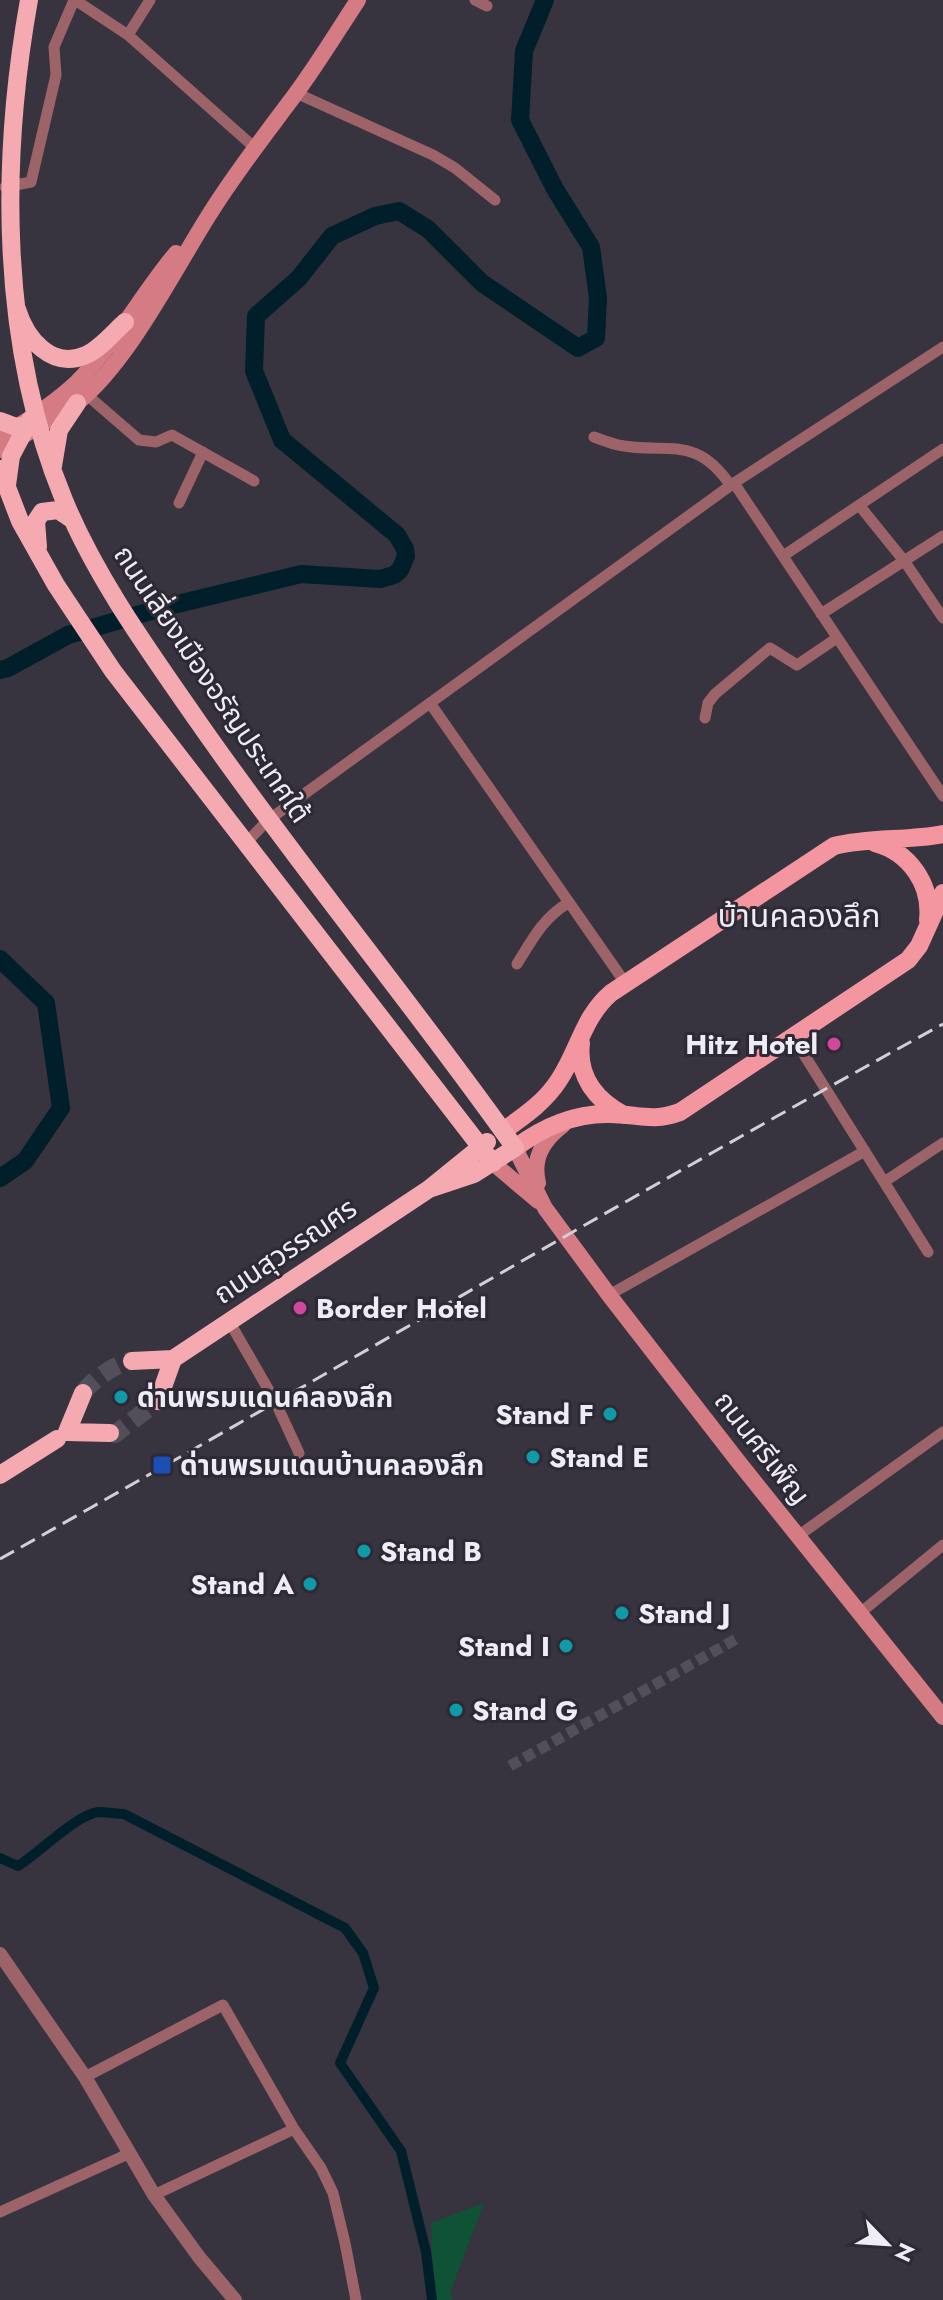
<svg xmlns="http://www.w3.org/2000/svg" width="943" height="2300" font-family="Jost,'Noto Sans Thai',sans-serif">
<rect width="100%" height="100%" fill="#37333f"/>
<path fill="#105235" d="M484,2203l-34,90 3,7h-19l-3,-77z"/>
<g fill="none" stroke-linecap="round" stroke-linejoin="round">
<path stroke="#001f2a" stroke-width="10" d="M0,1858l18,8c21,-13 58,-51 80,-54 9,0 18,2 26,2l221,114 18,25 11,35 -34,75 61,88 25,101 6,48"/>
<path stroke="#001f2a" stroke-width="18" d="M0,670l8,-2 60,-33 97,-28 136,-33 79,5 14,-4 6,-5 6,-14 -1,-7 -8,-14 -115,-95 -28,-69 2,-55 43,-38 33,-42 43,-20 24,-5 29,18 54,54 96,65 18,-10 2,-40 -7,-51 -36,-58 -35,-69 4,-69 21,-51
M0,959l46,44 15,105 -36,53 -25,17"/>
<path stroke="#524f5a" stroke-width="11" stroke-dasharray="11 5.5" stroke-linecap="butt" d="M510,1766l226,-127"/>
<path stroke="#524f5a" stroke-width="18" stroke-dasharray="18 9" stroke-linecap="butt" d="M83,1393c8,-12 34,-31 49,-32
M110,1433l5,1 43,-33"/>
<path stroke="#9c6368" stroke-width="11" d="M75,0l53,35 127,113
M475,0l12,6
M128,35l22,-35
M296,93l137,62 22,13 40,32
M5,187l26,-5 25,-107 -2,-28 20,-47
M87,395l52,45 17,2 16,-7 82,46
M594,437c8,3 16,6 24,8 50,10 77,-12 113,41
M734,483l209,313
M179,503l24,-51
M859,505l46,57 38,56
M783,556l160,-107
M821,614l122,-78
M430,703l196,281
M705,718l3,-15 7,-9 55,-46 27,17 40,-27
M246,843l21,-22 467,-338 209,-136
M517,964c15,-24 26,-46 51,-61
M793,1037l135,215
M884,1182l59,-39
M609,1295l256,-144
M229,1321l46,80 24,52
M798,1536l145,-104
M860,1613l83,-68
M85,2077l138,-72 71,124 27,39 12,25 12,50 11,57
M154,2195l140,-66
M0,2212l128,-58"/>
<path stroke="#9c6368" stroke-width="14" d="M0,1954l85,123 69,118 45,62 36,43"/>
<path stroke="#d57b84" stroke-width="16" d="M0,437c27,-16 54,-33 77,-55 38,-38 64,-87 99,-129
M0,450l77,-47c52,-42 96,-131 132,-188 26,-42 56,-80 85,-119 23,-31 43,-64 64,-96
M515,1148l30,60 64,87 128,165 206,257
M493,1163l45,38
M538,1183c-6,-25 5,-43 25,-58"/>
<path stroke="#f3969f" stroke-width="18" d="M875,843c34,9 57,41 53,77
M581,1043c-4,33 15,57 43,72
M503,1131c21,-15 42,-29 56,-51 20,-30 24,-63 52,-87l223,-147c35,-9 73,-5 109,-12
M515,1148c27,-20 57,-34 91,-34 29,-1 45,9 74,-2l228,-152 11,-14 24,-53"/>
<path stroke="#f4aab0" stroke-width="18" d="M29,0c-29,162 -29,345 35,500 33,80 86,152 135,223 101,145 214,281 316,425l-41,26 -45,15
M17,309c9,30 35,61 69,46 14,-6 28,-23 39,-33
M0,421l16,6 20,-3
M53,466l6,-36 18,-27
M0,469l20,52 36,64 57,86 380,492
M7,485l4,-29 19,-36
M38,547l-2,-26 6,-9 16,-2 15,10
M132,1361l41,-2 256,-170 58,-47
M83,1393l-16,39 43,1
M158,1401l15,-42
M0,1475l57,-36"/>
<path stroke="#d1cfd7" stroke-width="3" stroke-dasharray="16 8" stroke-linecap="butt" d="M0,1559c315,-177 626,-361 943,-535"/>
</g>
<g fill="#d1479c" stroke="#2d2935" stroke-width="3">
<circle cx="834" cy="1044" r="8"/>
<circle cx="300" cy="1308" r="8"/>
</g>
<g fill="#0f9aa8" stroke="#2d2935" stroke-width="3">
<circle cx="121" cy="1397" r="8"/>
<circle cx="610" cy="1414" r="8"/>
<circle cx="533" cy="1457" r="8"/>
<circle cx="364" cy="1551" r="8"/>
<circle cx="310" cy="1584" r="8"/>
<circle cx="622" cy="1613" r="8"/>
<circle cx="566" cy="1646" r="8"/>
<circle cx="456" cy="1710" r="8"/>
</g>
<rect fill="#1a4fb4" stroke="#2d2935" stroke-width="3" x="152" y="1455" width="20" height="20" rx="4"/>
<g text-anchor="middle" dominant-baseline="central" stroke-width="6" stroke-linejoin="round" paint-order="stroke">
<g font-size="28" fill="#eeecf4" stroke="#2d2935">
<text transform="translate(212 684) rotate(56)">ถนนเลี่ยงเมืองอรัญประเทศใต้</text>
<text transform="translate(285 1251) rotate(-34)">ถนนสุวรรณศร</text>
<text transform="translate(762 1448) rotate(52)">ถนนศรีเพ็ญ</text>
</g>
<g font-size="28" font-weight="bold" fill="#eeecf4" stroke="#2d2935" text-anchor="start">
<text x="818" y="1044" text-anchor="end">Hitz Hotel</text>
<text x="316" y="1308">Border Hotel</text>
<text x="137" y="1397">ด่านพรมแดนคลองลึก</text>
<text x="594" y="1414" text-anchor="end">Stand F</text>
<text x="549" y="1457">Stand E</text>
<text x="180" y="1465">ด่านพรมแดนบ้านคลองลึก</text>
<text x="380" y="1551">Stand B</text>
<text x="294" y="1584" text-anchor="end">Stand A</text>
<text x="638" y="1613">Stand J</text>
<text x="550" y="1646" text-anchor="end">Stand I</text>
<text x="472" y="1710">Stand G</text>
</g>
<g font-size="32" fill="#eeecf4" stroke="#2d2935">
<text x="799" y="916">บ้านคลองลึก</text>
</g>
</g>
<g transform="translate(887 2244) rotate(115)" stroke="#2d2935" stroke-width="6" paint-order="stroke">
<path d="M0-6L14 30L0 20L-14 30Z" fill="#eeecf4"/>
<text y="-12" font-size="22" font-weight="bold" text-anchor="middle" fill="#eeecf4">N</text>
</g>
</svg>
